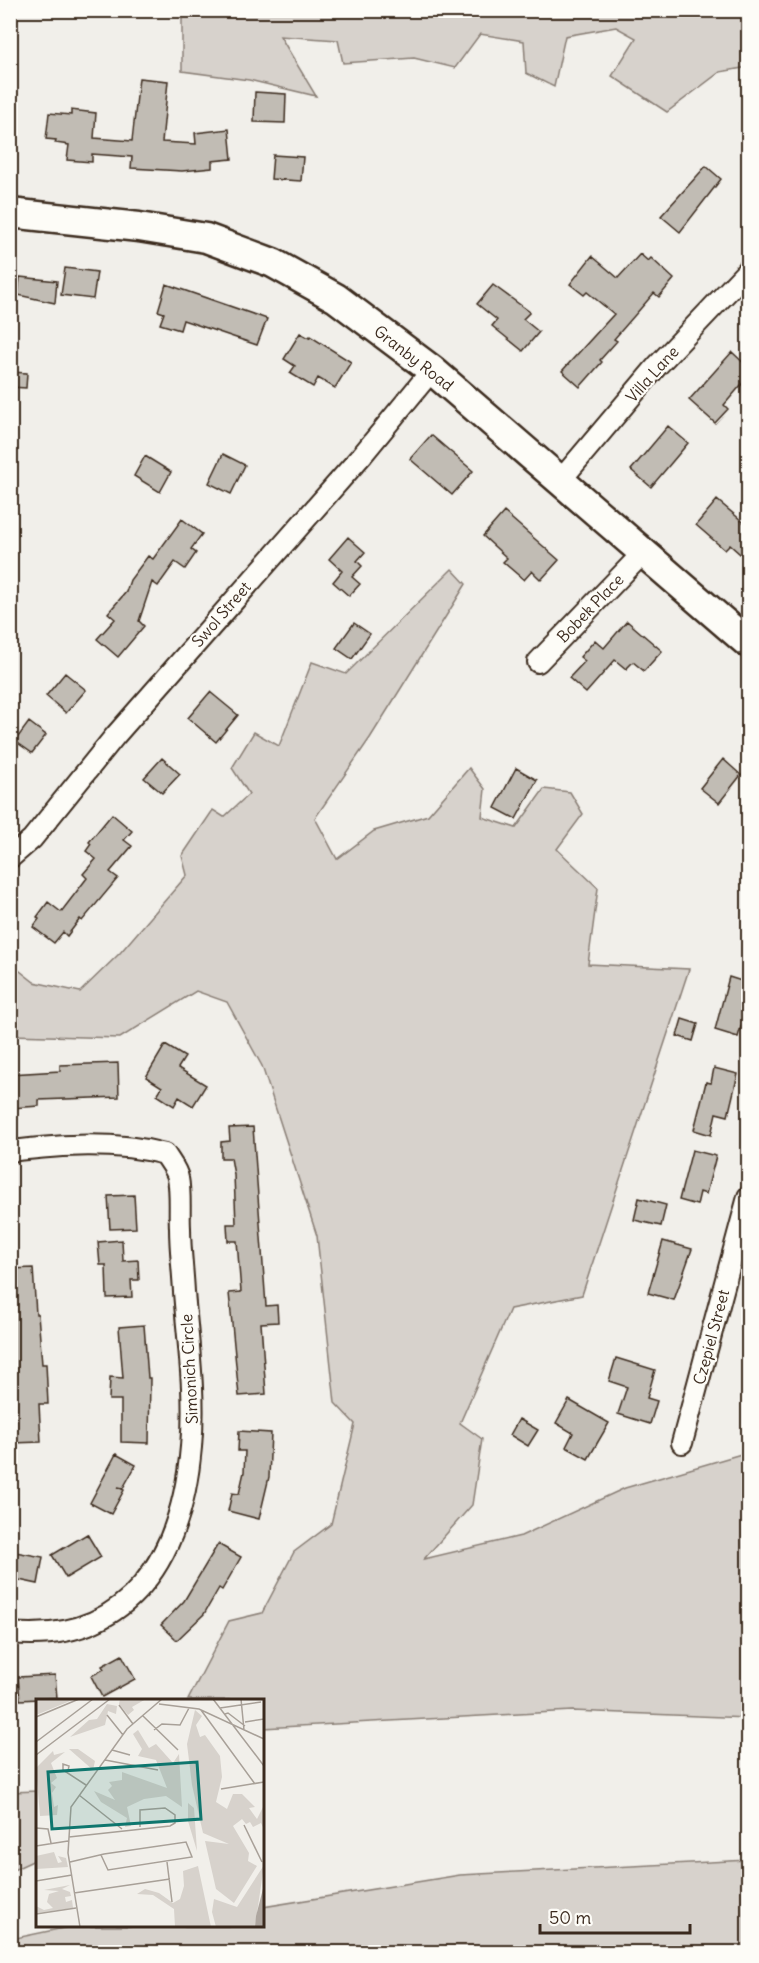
<svg xmlns="http://www.w3.org/2000/svg" width="759" height="1963" font-family="Delius,sans-serif">
<rect width="100%" height="100%" fill="#f1efea"/>
<filter id="ink" filterUnits="userSpaceOnUse"><feTurbulence type="fractalNoise" baseFrequency=".0167" numOctaves="2"/><feDisplacementMap in="SourceGraphic" scale="12" xChannelSelector="R" yChannelSelector="G"/><feConvolveMatrix kernelMatrix="1 2 1 2 8 2 1 2 1" color-interpolation-filters="sRGB"/></filter>
<g filter="url(#ink)">
<path fill="#d7d2cc" stroke="#897e75" stroke-width="1.5" d="M182,11h566v56l-28,5 -53,40 -55,-36 24,-38 -20,-11 -51,9 -11,51 -28,-14 -2,-32 -44,-7 -25,34 -41,-10 -71,5 -5,-23 -58,-4 36,60 -67,-16 -67,-9z
M452,569l14,15 -96,154 -55,80 22,41 37,-28 54,-16 41,-47 16,21 -3,28 34,11 28,-39 26,3 13,22 -26,35 41,39 -10,76 101,5 -107,326 -72,14 -50,114 22,16 -10,66 -48,54 97,-23 104,-48 123,-36v266l-176,-7 -309,17 -1,-28h-74l41,-79 33,-8 32,-61 37,-28 24,-100 -20,-21 -18,-167 -55,-170 -35,-64 -31,-11 -76,47 -109,-3v-71l23,18 46,10 40,-39 67,-78 -5,-19 31,-46 11,7 25,-23 -17,-26 22,-36 25,14 33,-84 34,12z
M38,1791l-1,68 -26,12v-79z
M748,1860v92h-737v-13l62,-13h189l1,-19 197,-32z"/>
<path fill="#c1bcb4" stroke="#3b2a1e" stroke-width="1.5" d="M139,78l29,3 -6,61 34,2 -1,-11 34,-4 3,30 -20,2v7l-30,3 -51,-3 1,-11 -40,-3v8l-25,-2 2,-15 -14,-2 1,-3 -10,-1 3,-26 22,2v-5l25,3 -2,25 38,3z
M255,92l31,2 -1,29 -31,-1z
M273,155l30,2 -2,24 -30,-2z
M706,166l15,13 -41,53 -19,-16z
M640,254l8,7 3,-3 23,21 -15,18 -5,-4 -40,46 3,2 -17,19 2,2 -22,25 -18,-16 52,-57 -27,-22 -3,3 -14,-11 22,-28 26,22z
M65,268l32,4 -4,27 -32,-4z
M20,277l37,4 -2,22 -37,-8z
M166,284l101,35 -10,26 -74,-25 -3,10 -20,-6 4,-11 -6,-2z
M493,285l37,27 -7,7 16,13 -16,19 -31,-25 5,-6 -20,-16z
M300,333l9,5 1,-2 41,26 -16,26 -17,-10 -5,9 -23,-14 5,-7 -11,-7z
M732,352l16,15v10l-24,28 4,4 -13,14 -26,-23z
M10,372l17,1 -1,15 -16,-1z
M668,426l20,17 -37,44 -20,-17z
M431,435l42,36 -21,24 -42,-36z
M223,454l22,11 -14,29 -22,-11z
M145,456l26,16 -11,20 -26,-16z
M717,500l31,26v35l-18,-16 -5,5 -29,-25z
M504,512l55,48 -18,20 -9,-9 -8,9 -21,-18 4,-4 -24,-22z
M182,519l20,15 -11,15 5,4 -11,16 -10,-7 -17,24 -6,-4 -13,39 5,5 -26,31 -21,-18 18,-20 -7,-6 18,-21 4,-12 18,-24 5,3z
M348,537l17,15 -8,9 5,5 -10,11 8,7 -11,12 -16,-14 9,-11 -13,-12z
M627,621l35,30 -18,20 -11,-9 -7,7 -11,-9 -29,33 -17,-15 16,-17 -5,-4 15,-17 9,8z
M354,623l16,11 -18,25 -16,-11z
M65,673l21,17 -20,23 -20,-17z
M210,692l28,23 -22,27 -28,-24z
M29,722l17,13 -14,18 -17,-12z
M162,758l18,16 -18,19 -18,-15z
M723,759l18,16 -22,28 -19,-15z
M516,768l21,12 -21,39 -21,-11z
M112,814l20,17 -8,9 8,6 -22,26 8,6 -36,43 -2,-2 -13,17 -4,-4 -9,11 -21,-16 6,-8 -2,-2 11,-15 13,10 26,-34 -4,-4 13,-15 -10,-8 5,-7 -2,-2z
M729,977l19,6v35l-4,-1 -6,20 -23,-7z
M682,1019l16,5 -5,17 -16,-5z
M165,1045l20,12 -7,11 28,17 -13,21 -14,-9 -5,9 -17,-11 5,-8 -16,-10z
M118,1063l1,34 -80,3v6l-27,2 -2,-34 50,-3v-6z
M714,1068l24,6 -10,42 -12,-3 -5,22 -17,-5 12,-48 5,1z
M253,1127l13,179 11,-1 1,17 -17,1 5,71 -27,2 -10,-103 12,-1 -4,-51h-9l-1,-17h9l-2,-49 -3,-17h-10v-16l9,-1 -1,-13z
M692,1150l24,6 -10,38 -6,-2 -3,13 -18,-5z
M134,1195l2,33 -26,1 -2,-33z
M639,1198l27,7 -5,21 -27,-6z
M122,1240l1,21 15,-1 1,20h-8l1,17 -25,1 -1,-33h-6l-2,-23z
M663,1241l29,8 -18,51 -26,-7z
M33,1268l3,46h2l4,50h4l2,40h-9l2,38 -29,1 -1,-23 4,-1 -2,-45h-3v-105z
M144,1325l4,53h2l-1,65 -28,-1v-42h-12l1,-23 13,1 -4,-51z
M616,1358l39,12 -8,28 10,3 -7,23 -32,-10 9,-27 -18,-6z
M569,1400l40,23 -21,36 -22,-12 7,-14 -17,-10z
M519,1419l19,11 -10,16 -18,-11z
M239,1431l32,2 -2,44 -10,42 -31,-8 4,-18 7,1 5,-22 1,-21h-7z
M116,1454l20,11 -13,23 -5,-1 6,3 -13,24 -21,-11z
M87,1534l14,23 -35,21 -14,-23z
M218,1544l23,13 -19,33 -3,-2 -15,26 -27,26 -16,-15 23,-24z
M10,1551l33,6 -5,27 -24,-5 1,-4 -5,-1z
M122,1655l13,24 -33,18 -11,-21 13,-7 -2,-3z
M55,1675l2,23 -37,2 -2,-23z"/>
<g fill="none" stroke-linecap="round" stroke-linejoin="round">
<defs>
<path id="minor" d="M560,481l97,-115 91,-96
M538,662l105,-109
M10,858l22,-19 83,-103 248,-282 69,-84
M10,1151c51,-6 105,-10 155,3 4,7 12,16 13,24 3,16 1,34 2,50 0,21 3,43 4,64 4,51 12,103 7,155 -9,107 -60,198 -181,186
M682,1443l66,-246"/>
<path id="secondary" d="M10,213l129,14 67,11 67,25 63,35 96,72 316,273"/>
</defs>
<use href="#minor" stroke="#3b2a1e" stroke-width="24"/>
<use href="#secondary" stroke="#3b2a1e" stroke-width="33"/>
<use href="#minor" stroke="#fdfcf7" stroke-width="20"/>
<use href="#secondary" stroke="#fdfcf7" stroke-width="28"/>
</g>
</g>
<g text-anchor="middle" dominant-baseline="central" stroke-width="4.5" stroke-linejoin="round" paint-order="stroke">
<g font-size="16" fill="#3b2a1e" stroke="#fdfcf7">
<text transform="translate(414 358) rotate(38)">Granby Road</text>
<text transform="translate(652 374) rotate(-48)">Villa Lane</text>
<text transform="translate(590 608) rotate(-46)">Bobek Place</text>
<text transform="translate(221 614) rotate(-49)">Swol Street</text>
<text transform="translate(711 1337) rotate(-75)">Czepiel Street</text>
<text transform="translate(189 1369) rotate(-93)">Simonich Circle</text>
</g>
</g>
<g transform="translate(36 1699)">
<rect width="228" height="228" fill="#f1efea"/>
<path d="M0,0h39l-39,16zM84,0h26l-14,8 2,3 -6,5 -9,-11zM71,5l10,2 -1,8 -8,-3 -3,14 -35,12 19,-17 8,-1zM159,11l7,6 -6,9 4,12 5,-2 15,21 2,21 -6,25 11,7 6,-15h9l13,13 -6,1 8,11 7,-14v24l-3,-6 -8,4 -3,-5 -4,2 -4,-5 4,-3 -13,10 16,27 -1,8 9,5 -23,37 -18,-14 -11,-48 24,3 -26,-11 -11,-48 -5,-41zM102,31l11,18 7,-4 17,19 6,-9 3,53 -16,-11 -22,3 -17,8 4,19 -6,1 2,-9 -26,-16 -7,-11 21,9 -7,-10 4,-4 -3,-4 13,-2v-8l45,16 -11,-28 -18,-4 4,-7 -9,-15zM33,50h9l17,12 -2,9zM17,52l1,4 11,-3 -14,11 6,15 -6,5 5,4 -4,6 2,14 4,-2 -1,10 -17,1 -4,-48zM152,104l6,5 3,43 -9,-30zM18,153l4,11 4,-1 -4,-6 8,2 2,9 -32,2v-13zM228,166l-9,62h-39l-4,-15 2,-13 23,8zM162,167l13,61h-36l-1,-18 -21,-14 -16,-1 8,-5 14,4 14,10 7,-4 4,-13 -1,-15zM34,186l-8,4 8,3 1,4 -6,1 1,5 6,-2 1,8 -36,5 -1,-7 8,4 9,-2 -6,-6 2,-8 10,-3 -15,-1z" fill="#d7d2cc"/>
<path d="M228,186v42h-9l1,-11z" fill="#aea69f"/>
<path fill="none" stroke="#a8a098" stroke-width="1.5" d="M177,0l51,67M205,0l3,31M123,5l40,5 65,30M83,6l14,19M184,9l41,-6M165,11l54,74M189,15l3,-1 17,13M71,16l16,20M107,17l35,34M0,18l43,-18M209,23l19,-3M118,31l8,-6 18,1 9,-17M0,43l57,-43M76,51l18,5M0,56l74,-56M69,61l53,10M32,72l1,-5 -6,-2v6l23,15M185,90l43,-7M43,96l43,34M208,126l18,37M0,129l12,1 3,14M33,138l101,-11 5,-3v-8l-10,-7 -25,2v17M0,147l32,-5M34,163l34,-8 82,-12 6,15 -84,13 -7,-15M131,163l5,40M0,182l36,-6M38,194l96,-14M0,215l40,-6M44,228l-12,-74 3,-46 56,-78 35,-30"/>
<path fill="#0f766e" fill-opacity="0.15" stroke="#0f766e" stroke-width="3" d="M161,63l4,57 -149,10 -4,-57z"/>
<rect width="228" height="228" fill="none" stroke="#3b2a1e" stroke-width="3"/>
</g>
<rect width="759" height="1963" fill="none" stroke="#fdfcf7" stroke-width="36"/>
<rect x="18" y="18" width="723" height="1927" fill="none" stroke="#3b2a1e" stroke-width="2" filter="url(#ink)"/>
<path d="M540 1924v9h150v-9" fill="none" stroke="#3b2a1e" stroke-width="3"/>
<text x="549" y="1924" font-size="18" fill="#3b2a1e" stroke="#fdfcf7" stroke-width="4.5" paint-order="stroke">50 m</text>
</svg>
